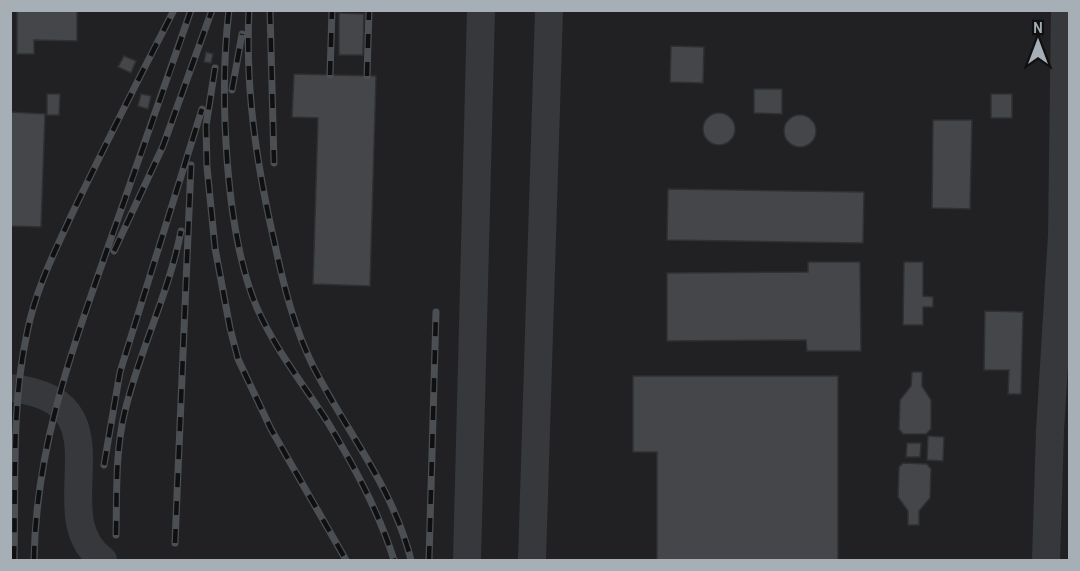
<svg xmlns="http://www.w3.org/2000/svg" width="1080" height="571" font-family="'Archivo Narrow',sans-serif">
<rect width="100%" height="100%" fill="#151516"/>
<path fill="#212123" d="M10,11h1059v549h-1058z"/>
<path fill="#444649" stroke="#2f3032" stroke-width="1.5" d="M17,10h60v31l-43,-1v14h-17z
M283,10h58v2z
M339,13l25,1 -1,41h-24z
M671,46l33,1 -1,36 -33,-1z
M206,52l7,2 -2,9 -7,-1z
M124,56l12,5 -5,12 -13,-6z
M294,74l82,2 -6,210 -57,-2 5,-166 -26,-1z
M754,89h28v25l-28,-1z
M47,94h13l-1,21h-12z
M141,94l10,2 -3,13 -10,-3z
M991,94h21v24h-21z
M10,112l35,2 -4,113 -31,-1z
M703 129a16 16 0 1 1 32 0a16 16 0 1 1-32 0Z
M784 131a16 16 0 1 1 32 0a16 16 0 1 1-32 0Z
M933,120h39l-2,89 -38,-1z
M668,189l196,3 -1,51 -196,-3z
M808,262h52l1,89h-54l-1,-11 -139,1v-68l141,-1z
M904,262h19v34l10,1v10h-10v18h-20z
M985,311l38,1 -2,82h-13l1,-24h-25z
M912,372h10v14l9,14v29l-5,5h-23l-4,-5 1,-29 11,-14z
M633,376h205v184h-181v-108h-24z
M928,436l16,1 -1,24 -16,-1z
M907,443h14l-1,14h-14z
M903,463l24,1 4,5 -1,29 -11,13v14h-11v-14l-10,-14 1,-30z"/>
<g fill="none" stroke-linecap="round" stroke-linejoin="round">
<path stroke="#36383b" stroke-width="28" d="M10,388c124,12 29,126 93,172
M467,560l14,-550
M532,560l17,-550
M1046,560l4,-129 12,-196 3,-225"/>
<defs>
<path id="rail" d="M229,10c-10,82 -4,223 28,298 18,41 46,76 70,113 27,45 51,89 67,139
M249,10c-4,80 8,157 26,235 9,42 19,82 38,121 34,67 79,119 98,194
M270,10l4,153
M215,68l-9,58 1,41 8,81 15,80 8,31 33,70 75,131
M330,75l2,-65
M367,76l2,-66
M232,90l10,-56
M114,251l49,-105 49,-136
M104,465l16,-93 82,-263
M116,535c1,-42 -1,-83 9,-124 15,-62 44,-118 56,-180
M175,543l16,-378
M14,560c2,-74 -3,-153 13,-227 8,-42 27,-80 45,-119 33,-69 67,-136 102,-204
M34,560c2,-113 37,-207 74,-313 28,-79 56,-158 83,-237
M429,560l7,-248"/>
</defs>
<use href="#rail" stroke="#4b4e52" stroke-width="7"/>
<use href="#rail" stroke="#101011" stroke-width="4.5" stroke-dasharray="14" stroke-linecap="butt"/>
</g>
<rect width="1080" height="571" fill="none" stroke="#a7afb6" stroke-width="24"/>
<g transform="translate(1038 42)" stroke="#101011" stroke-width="4.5" paint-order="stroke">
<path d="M0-4.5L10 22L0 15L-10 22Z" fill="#a7afb6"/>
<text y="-9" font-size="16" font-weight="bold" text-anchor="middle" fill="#a7afb6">N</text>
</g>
</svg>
